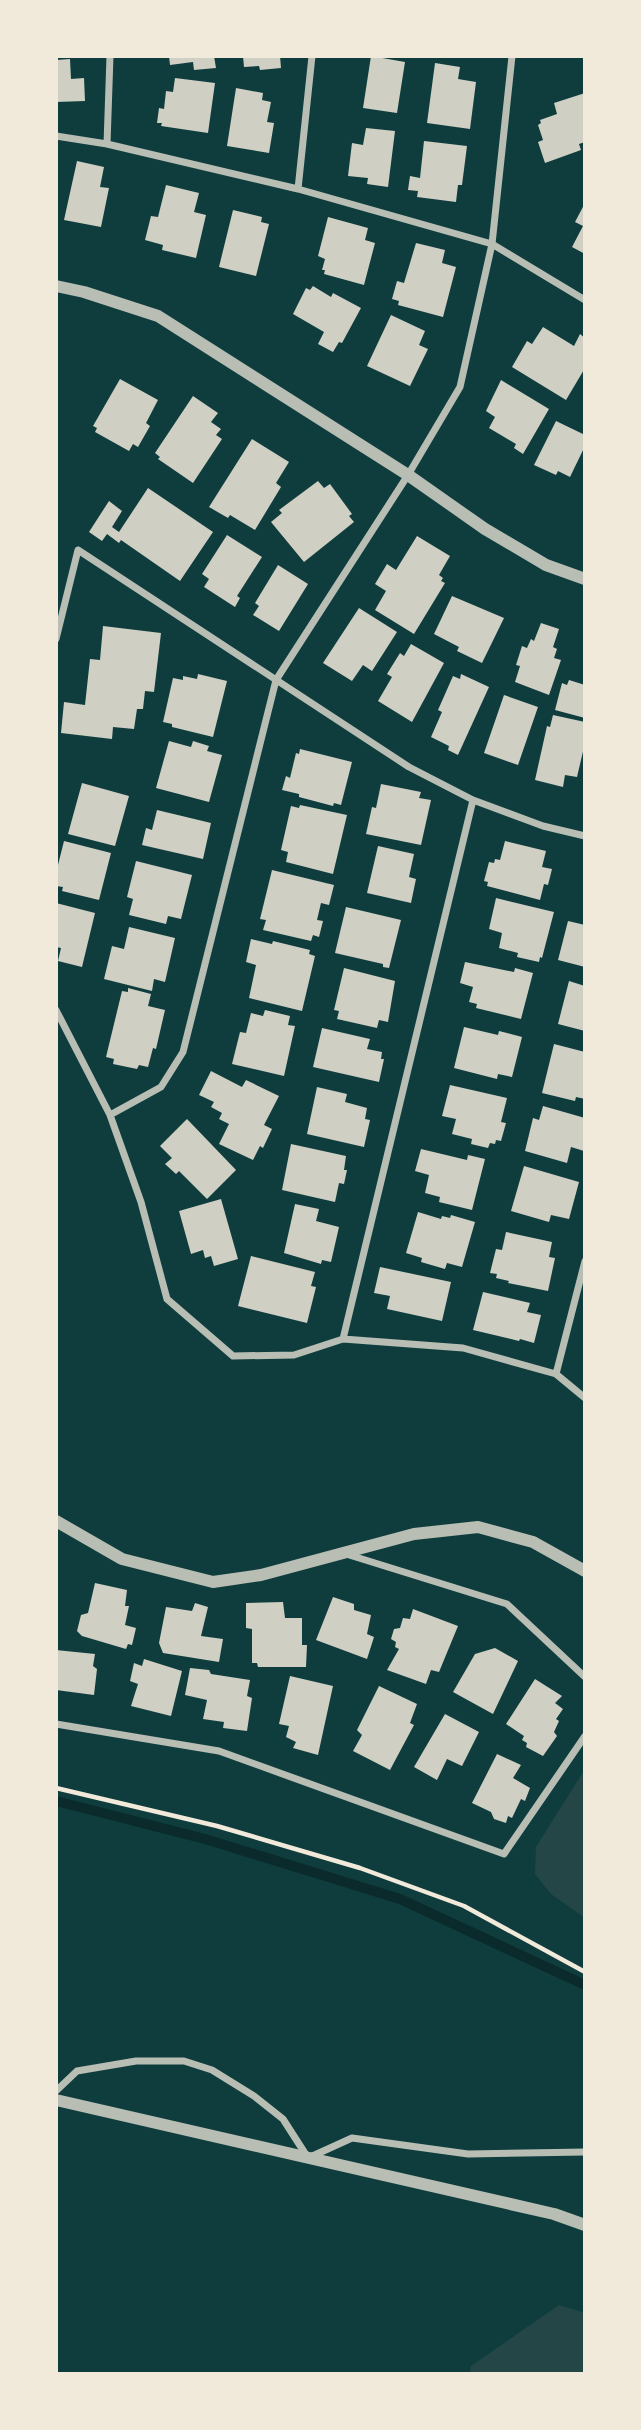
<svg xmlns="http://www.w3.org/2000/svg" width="641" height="2430" font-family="Figtree,sans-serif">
<rect width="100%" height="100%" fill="#0f3d3e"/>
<path fill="#244646" d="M585,1769v149l-34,-24 -16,-20 1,-27z
M559,2305l26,8v61h-115l1,-8z"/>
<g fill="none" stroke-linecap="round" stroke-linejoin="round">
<path stroke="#0a2a2b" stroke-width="10" d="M56,1801l149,38 195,60 185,86"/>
</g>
<path fill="#cfcfc3" d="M169,56h45l2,12 -22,2 -1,-8 -23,3z
M243,56h37l1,12 -21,2 -1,-4 -15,1z
M371,56l34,6 -8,51 -34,-5z
M70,59l1,20 13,-1 1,23 -29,1v-42z
M435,63l25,4 -2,12 18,3 -6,47 -43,-6z
M175,78l40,5 -7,50 -47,-7 1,-3h-5l2,-15 5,1 2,-18 7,1z
M236,88l27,5 -1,7 9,2 -4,20 7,1 -5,30 -42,-7z
M585,93v49l-6,2 2,6 -36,13 -7,-21 5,-2 -5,-15 3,-2 -1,-3 17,-6 -3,-11z
M366,128l29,3 -7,56 -21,-3 1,-6 -20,-2 4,-33 11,2z
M424,141l43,5 -5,39h-4l-2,17 -39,-5 1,-6 -10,-1 2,-14 10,2z
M77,161l27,6 -4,20 9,1 -8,39 -37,-7z
M166,185l33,8 -5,19 12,3 -10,43 -34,-8 1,-5 -18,-5 6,-24 7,1z
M585,203v51l-13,-7 11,-21 -8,-4z
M233,210l29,7 -1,5 8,2 -13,52 -37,-9z
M328,217l40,11 -3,12 10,3 -11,42 -40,-11 1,-4h-3l3,-11 -7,-3z
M416,243l29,7 -3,13 14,4 -13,50 -45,-12 1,-4 -7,-2 5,-18 7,2z
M313,286l18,11 2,-4 28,15 -19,35 -3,-1 -6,10 -15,-8 6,-12 -31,-18 13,-26 4,2z
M391,315l34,16 -6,14 9,4 -18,37 -43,-20z
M543,327l31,19 6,-12 5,4v30l-19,32 -54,-33 15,-26 5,3z
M120,379l38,21 -12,23 4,3 -12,21 -5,-3 -4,7 -34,-19 2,-4 -4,-2z
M501,380l48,29 -26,45 -9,-6 2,-4 -27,-16 6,-11 -9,-6z
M193,396l25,17 -7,9 10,7 -5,6 6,4 -29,44 -35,-24 2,-2 -5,-4z
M556,421l29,14v11l-15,31 -12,-6 -2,4 -22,-10z
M252,439l37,23 -13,21 5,4 -26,43 -25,-15 -2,3 -19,-11z
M318,481l6,7 6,-4 22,30 -3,2 5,6 -50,40 -33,-40 11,-9 -3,-3z
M148,488l65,44 -33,49 -59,-41 -2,3 -12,-9 -5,7 -13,-9 20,-31 13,10 -10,16 7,5z
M227,535l35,22 -25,39 3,2 -5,9 -31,-20 5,-8 -7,-5z
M417,536l33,20 -11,19 4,3 -2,3 4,2 -31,51 -39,-24 11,-19 -11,-7 12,-20 9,6z
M278,565l30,19 -29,47 -26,-16 6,-9 -4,-3z
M452,596l52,22 -22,45 -25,-12 2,-4 -25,-13z
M359,608l38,24 -25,39 -9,-6 -11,16 -29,-18z
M541,623l18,6 -6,18 4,2 -3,9 7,2 -12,35 -34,-13 5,-16 -4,-1 6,-19 5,2 4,-9 3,2z
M103,626l58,7 -7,59 -9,-1 -2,18h-6l-3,20 -21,-2 -1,12 -51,-6 3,-31 21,3 5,-46 10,1z
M411,644l33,19 -32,59 -34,-21 14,-24 -5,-3 13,-21 4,3z
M198,674l29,7 -14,56 -41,-10v-3l-9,-2 10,-44 10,2v-4l14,3z
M461,674l28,13 -31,68 -10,-5 1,-4 -18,-9 11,-25 -4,-2 15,-34 7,3z
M569,680l16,5v33l-30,-8 7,-27 5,2z
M504,695l34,12 -20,58 -34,-12z
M553,715l32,7v21l-8,34 -12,-2 -2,12 -28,-7 12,-54 3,1z
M169,741l22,6 2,-6 16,5 -2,5 15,4 -13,47 -53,-14z
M300,749l52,13 -11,43 -7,-2 -1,3 -34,-9v-3l-17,-4 4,-14 4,2 6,-25 3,1z
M82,783l47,13 -14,50 -47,-12z
M381,784l40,8 -2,6 12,2 -10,45 -55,-11 6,-27 4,1z
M300,805l47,10 -14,59 -47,-12 2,-10 -7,-2 10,-44 8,2z
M157,810l54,13 -8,36 -61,-14 4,-17 6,2z
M64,841l47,12 -12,47 -37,-9 1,-4 -7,-1v-13z
M505,841l41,10 -4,16 10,2 -4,16 -4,-1 -4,16 -53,-14 1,-4 -4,-1 5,-19 5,1 1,-4 5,1z
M378,846l36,8 -5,23 7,2 -5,24 -44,-10z
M136,861l56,14 -11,44 -13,-3 -2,8 -37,-9 4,-16 -6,-2z
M272,870l62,15 -5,20 -8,-2 -4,17 6,1 -4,16 -6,-2 -2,6 -48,-11 3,-10 -6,-1z
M496,898l58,14 -12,46 -2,-1 -1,5 -22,-5 1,-4 -19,-5 3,-15 -13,-4z
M56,903l39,10 -13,54 -24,-6 3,-13 -5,-1z
M346,907l55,13 -12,48 -6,-1v-3l-48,-11z
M568,921l17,4v42l-27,-7z
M129,927l46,11 -10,44 -11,-3 -2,12 -48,-12 8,-33 12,3z
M251,939l21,5 1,-3 37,9 -1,4 6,2 -13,55 -53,-13 7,-33 -10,-3z
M465,962l49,10 1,-4 18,5 -12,46 -45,-11 1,-4 -8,-2 4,-15 -13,-4z
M344,968l51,13 -7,41 -9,-2 -2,8 -40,-9 2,-8 -5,-1z
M569,981l16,5v45l-27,-7z
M128,988l23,6 -3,12 17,4 -9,39 -3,-1 -5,19 -9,-2 -2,4 -24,-5 1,-5 -8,-2 16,-66 6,1z
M265,1010l25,6 -2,9 7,1 -11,50 -52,-12 8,-32 6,1 5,-20 12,3z
M464,1027l34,8 1,-4 23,6 -10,40 -14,-3 -1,5 -43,-11z
M322,1028l48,11 -3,10 15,3 -1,7h3l-5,23 -66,-15z
M554,1044l31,8v47l-9,-2 -1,4 -33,-8z
M211,1071l31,16 4,-7 33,16 -15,29 8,4 -9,19 -3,-2 -7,14 -34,-16 10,-20 -10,-5 3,-6 -11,-6 3,-5 -15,-7z
M450,1085l57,13 -6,24 5,1 -5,18 -5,-1 -1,4 -5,-1 -2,5 -17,-4 1,-5 -20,-5 4,-15 -14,-3z
M317,1087l30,7 -2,8 22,6 -2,11 5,1 -6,27 -57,-13z
M543,1106l42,12 -1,33 -13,-4 -4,16 -42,-12 8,-33 6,2z
M187,1119l49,51 -29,29 -28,-28 -3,3 -11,-10 7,-6 -12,-12z
M291,1144l55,12 -2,14h3l-3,14 -5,-1 -4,19 -53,-12z
M421,1149l46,11 1,-5 17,4 -13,51 -33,-8 1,-5 -15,-4 4,-18 -14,-4z
M524,1166l55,16 -10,37 -18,-4 -2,7 -38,-11z
M221,1199l17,60 -24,7 -3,-10 -6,2 -2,-8 -12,4 -12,-43z
M295,1204l24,5 -3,12 23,6 -8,35 -9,-2 -1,4 -37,-11z
M418,1212l23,7 1,-3 8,2 1,-3 24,7 -13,45 -15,-4 -2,6 -24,-7 1,-4 -16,-5z
M506,1232l46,10 -3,15 6,1 -7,33 -40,-8 1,-2 -13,-3 1,-4 -7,-1 6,-24 6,1z
M251,1256l64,16 -4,14 5,1 -9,36 -69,-17z
M380,1267l71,15 -9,39 -55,-12 3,-13 -16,-3z
M483,1292l47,11 -3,9 14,3 -7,28 -14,-4 -1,2 -46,-11z
M95,1583l32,7 -2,16h4l-4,19 11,3 -4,17 -4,-1 -2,5 -44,-13 -5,-5 4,-16 7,-2z
M333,1597l21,7v6l17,5 -4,19 7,3 -7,22 -51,-19z
M283,1602l2,16h17v27h5l-1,22h-48l-1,-4h-5v-34l-6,-1v-25z
M195,1603l13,4 -7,29 22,3 -4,23 -56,-9 -4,-10 7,-36 26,4z
M413,1609l45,17 -19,46 -8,-2 -5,14 -39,-14 12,-21 -4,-2 1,-5 -5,-3 3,-10 6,-1 3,-10 7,1z
M495,1648l23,13 -25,53 -40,-22 22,-38z
M56,1650l39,4 -2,12 4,3 -3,26 -38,-5z
M144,1659l38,12 -11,45 -40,-10 7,-22 -8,-3 4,-18 8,3z
M190,1668l19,2 2,4 39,6 -3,16 5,2 -5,33 -24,-3 1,-6 -21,-3 4,-19 -22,-5z
M290,1676l43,10 -15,69 -25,-7 3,-6 -10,-5 3,-11 -10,-2z
M535,1679l27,17 -7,7 8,6 -7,10 3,2 -5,11 3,4 -14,20 -17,-9 1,-4 -5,-3 2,-4 -18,-12z
M379,1686l38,18 -7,19 4,2 -24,45 -37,-19 9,-16 -5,-5z
M445,1714l34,18 -17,34 -15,-7 -10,21 -23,-13z
M497,1754l24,11 -8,13 17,10 -5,13 -4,-2 -9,19 -4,-2 -2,7 -12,-4 -3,-7 -19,-9z"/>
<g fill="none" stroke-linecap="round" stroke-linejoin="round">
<path stroke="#f1e9da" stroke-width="4.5" d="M56,1788l161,38 143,42 104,38 121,66"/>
<path stroke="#b8beb3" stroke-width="7" d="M512,56l-20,188 -32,143 -52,88 -132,205 -93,372 -22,35 -51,28 31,87 26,97 66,57 61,-1 49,-16 120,9 93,26 29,24
M56,136l51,8 191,45 194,55 93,56
M107,144l3,-88
M298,189l14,-133
M56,639l22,-89 331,217 64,33 70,26 42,10
M56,1010l54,105
M343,1339l130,-539
M556,1374l29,-113
M346,1554l161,50 78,73
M56,1724l163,27 285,103 81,-118
M56,2091l21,-20 59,-10h48l28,9 42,26 29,23 25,39 44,-20 116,16 117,-2"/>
<path stroke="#b8beb3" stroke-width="12" d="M56,286l28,6 74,24 250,159 77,54 61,36 39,14
M56,1521l66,38 91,23 48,-7 153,-41 64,-7 55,15 52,29
M56,2100l498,114 31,11"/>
</g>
<rect width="641" height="2430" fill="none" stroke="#f1e9da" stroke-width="116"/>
</svg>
